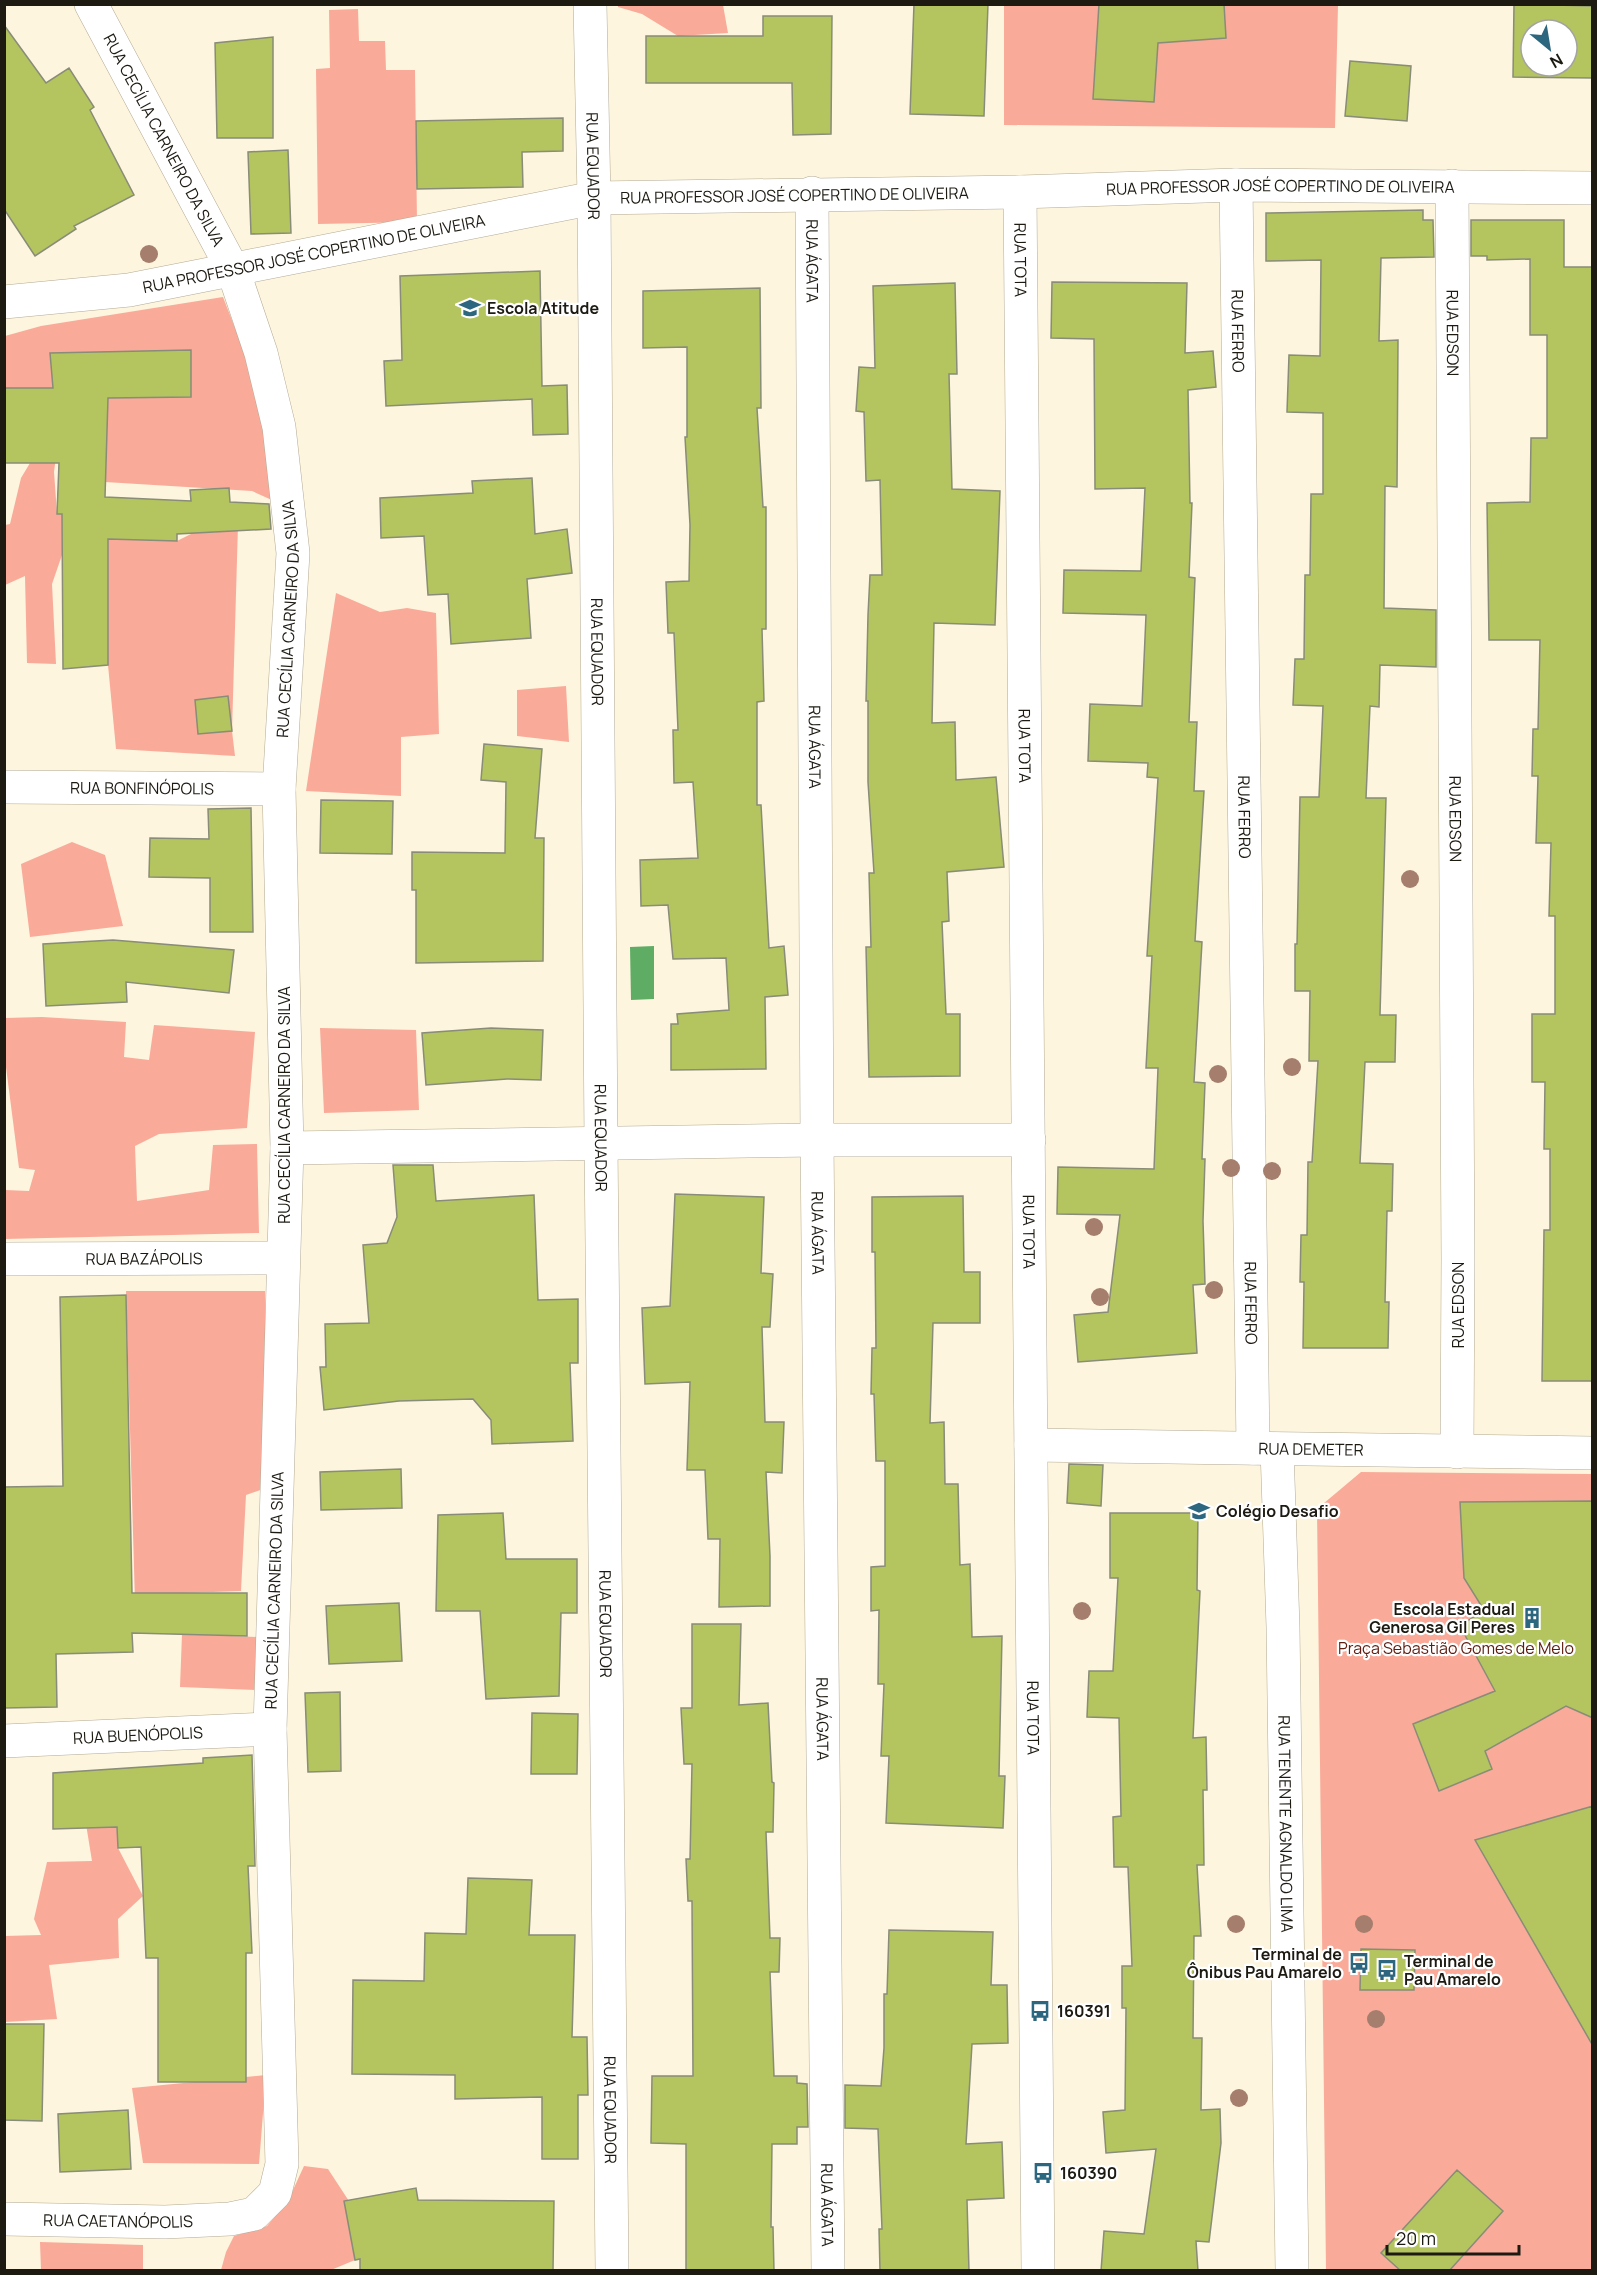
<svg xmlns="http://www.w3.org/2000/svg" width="1597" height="2275" font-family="Manrope,sans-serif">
<rect width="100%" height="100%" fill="#fdf5de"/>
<path fill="#faaa99" d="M618,4l105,1 5,28 -50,3 -36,-22 -24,-7z
M1004,5h334l-3,123 -331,-3z
M358,9l1,32h26l1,29h29l2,152 -99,2 -2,-155 14,-1 -1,-58z
M223,297l35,91 16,113 -22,-10 -147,-9 -45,-57 -6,47 3,41 61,2 59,26 16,-8 39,-2 6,-6 -6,206 3,25 -119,-7 -8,-84v-110h-46l-10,29 4,80 -29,-1 -2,-87 -20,9v-60l5,-1 11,-46 9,-15v-75h-25v-52l36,-10z
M336,593l44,19 27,-4 29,5 3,121 -38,3v59l-95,-5z
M566,686l3,56 -52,-6v-46z
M72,842l33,13 18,71 -93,11 -9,-73z
M42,1017l84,5 -2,35 25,3 5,-35 101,7 -8,96 -88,6 -24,12 2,55 72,-11 4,-45 44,-1 2,89 -254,6v-49l24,1 6,-21 -16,-2 -13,-101h-1v-49z
M320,1028l96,2 3,80 -95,3z
M126,1291h139l4,196 -23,8 -5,96 -57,2 -49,9z
M1361,1472l231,2v796h-266l-9,-761z
M182,1634l77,3 -2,53 -77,-3z
M117,1813l1,35 25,48 -25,23 1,39 -70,7 8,54 -52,3v-86l36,-1 -7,-16 13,-57 45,-1 -7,-43z
M266,2075l-7,89 -116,-1 -11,-75z
M304,2166l24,3 34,52 -7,39 -24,10h-110l5,-18 8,-16 33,-10 21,-25z
M40,2242l103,3v25h-102z"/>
<path fill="#5fad65" d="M654,946v53l-23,1 -1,-53z"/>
<path fill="#b4c55f" stroke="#888c78" stroke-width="1.5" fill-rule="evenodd" d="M914,4h74l-4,112 -74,-2z
M1099,4h125l2,34 -68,5 -4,59 -61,-3z
M1514,4l79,2v72l-80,-1zM1531,30h36v36h-36z
M763,16h69l-1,118 -38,1 -1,-52h-146v-47h117z
M4,25l42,58 23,-15 25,39 -4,3 44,85 -60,31 2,3 -41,27 -31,-47z
M273,37v101h-56l-2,-95z
M1350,61l61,5 -4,55 -62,-5z
M563,118v33l-41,1 1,35 -106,2 -1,-68z
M288,150l3,83 -40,1 -3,-82z
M1423,210v10h10l1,37 -53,1 -2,83 19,-1 -1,147 -12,-1 -1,122 52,2v57l-56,-2 -1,42 -9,-1 -4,92h20l-6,217h16l-1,47h-30l-5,101 33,1 -1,47h-5l-2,91h4l-1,46h-85l1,-66h-4l1,-47h6l1,-73h4l6,-101h-9l1,-70h-15v-47h2l3,-147h19l4,-91 -30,-1 2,-46h9l1,-84h5l1,-81h12v-81l-36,-1 2,-57 31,1 1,-96 -55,1v-48z
M1471,220h93v47h29v1114h-51l2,-151h6v-81h-6l1,-67h-13v-68h23v-98h-6l2,-73h-15l2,-67h-6l1,-47h5l2,-89h-51l-2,-137 43,-1 1,-64h16v-103h-17v-76l-43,1v-4h-16z
M540,271l2,115 25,-1 1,49 -35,1 -1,-36 -146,7 -2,-45 18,-1 -2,-84z
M1052,282l135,1 -2,70 28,-2 3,36 -28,3 2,113h2l-3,74 6,1 -6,144h8l-3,69h10l-9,150 7,1 -8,140 11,1 -3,76h3l-2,62 2,63 -12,1 4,68 -119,9 -4,-47 34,-3 12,-97 -63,-1 1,-47 96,2 4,-101h-12l6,-112h-5l11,-178 -11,-1 1,-14 -60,-2 2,-57 52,2 4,-91 -83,-2 1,-43 77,1 4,-83 -50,1 -1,-150 -43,-1z
M955,283l2,91h-8l3,115 48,2 -5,134 -61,-2 -2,100 23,-1 1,58 40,-3 8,90 -57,5 2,49 -7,1 4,92h14v62l-91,1 -3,-130h5l-2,-74h5l-6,-91v-81h-2l2,-86 2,-40h12l-2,-95 -14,1 -2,-69 -8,-1 3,-44 16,1 -2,-82z
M760,288l1,120h-4l6,99h3v122h-4l2,72 -7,1v103h4l8,143 15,-2 4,49 -23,2 1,72 -95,1v-46h7l-1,-10 52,-4 -3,-52 -53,1 -5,-54 -27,1 -1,-46 58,-2 -5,-76 -19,1 -1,-53h5l-4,-97h-6l-2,-51 23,-1 1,-56 -5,-88h2v-90l-44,1v-57z
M191,350v47l-83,1 -3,99 86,4 -1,-11 39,-2 1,14 39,2 2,25 -94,5v7l-69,-2v126l-45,4 -1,-155h-5l2,-51h-55v-75h49l-3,-35z
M532,478l3,56 32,-5 5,44 -45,6 4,59 -80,6 -3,-50 -20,1 -4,-59 -43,2 -1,-40 93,-5 -1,-12z
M228,696l4,35 -34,3 -3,-34z
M484,744l58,5 -7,89h9l-1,123 -127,2v-73h-4v-38l93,1 1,-71 -25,-2z
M321,800l72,1 -1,53 -72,-1z
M251,808l2,124h-43v-54l-61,-1 1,-39 59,1 -1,-30z
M113,940l121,10 -5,43 -103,-11 1,20 -81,4 -3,-62z
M491,1028l52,2 -2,50 -34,-1 -81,6 -4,-52z
M393,1165h40l3,36 98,-6 4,105 40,-1v64h-8l3,78 -81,3 -1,-24 -18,-21 -74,2 -75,9 -4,-43h6l-1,-43 44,-1 -6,-78 24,-2 10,-26z
M675,1194l89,3 -3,76 12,1 -3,53h-8l3,95h19l-2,51 -16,-1 4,84v50l-51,1 1,-68h-12l-3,-69h-18l3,-88 -45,2 -3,-76 28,-2z
M963,1196l1,76h16v51h-47l-3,100 14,-1 1,62h13l2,81 10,-1 2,73 30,-1 -3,140h6l-2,52 -117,-5 3,-67h-8l3,-72h-6l1,-74 -8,1v-44l14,-1v-105h-9l-2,-67h-3l1,-46h4l-1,-96h-3v-55z
M126,1295l6,298h115v43l-115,-3 1,19 -77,2 1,53 -53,1v-221l59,-1 -3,-189z
M1069,1464l34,1 -2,41 -34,-3z
M401,1469l1,39 -81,2 -1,-38z
M1593,1501v217l-27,-12 -81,45 7,18 -53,22 -26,-67 82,-33 -35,-65 24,-16 -20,-32 -4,-76z
M503,1513l3,46h71v54h-16l-2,83 -73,3 -6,-88h-44l2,-96z
M1110,1513h88l-1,77 3,1 -7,147 13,-1 1,53h-4l1,75h-7l4,71h-7l-1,102h9l-1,72 19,-1 1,34 -12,99 -13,-1 2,30h-97l3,-40 40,3 12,-85 -50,4 -3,-41 22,-2 1,-102h-4v-42h10l-4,-99h-14l-1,-50 8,-1 -2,-98 -32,-1 2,-46h24l5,-93h-8z
M399,1603l3,58 -73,3 -3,-58z
M692,1624h49l-2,81 29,-2 4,79 2,1 -1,49h-7l4,106h10l-1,34h-9l4,104h23v7l10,1 1,43h-11v17h-25l-1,83h2l1,44h-88v-127l-35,-1 1,-67h41l-1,-175h-4l-2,-42h4l2,-95h-8l-3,-56h11z
M340,1692l1,79 -33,1 -3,-79z
M532,1713l46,1 -1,60h-46z
M252,1755l3,111h-7l4,87h-6v129h-88v-124h-12l-5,-111 -23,1 -1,-21 -64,2v-56l150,-10v-5z
M1593,1806v240l-118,-206z
M468,1878l64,2 -3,55h46l-3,102h15l1,58h-10v64h-36v-62l-87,2v-24l-103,-1 1,-94 71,1 1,-48 41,1z
M889,1930l104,2 -2,53h16l1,58 -36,1 -6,100 36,-2 2,56 -37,2 2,71h-89l-1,-42h3l-4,-100 -33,-1v-43l36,1 3,-38v-54h3z
M1361,1949l54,1 -1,40h-54z
M4,2024h40l-2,97 -38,-1z
M128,2110l3,59 -71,3 -2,-58z
M1457,2170l46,41 -54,60h-48l-20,-18z
M416,2188l2,12 136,1 -1,70h-193v-12l-5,1 -11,-59z"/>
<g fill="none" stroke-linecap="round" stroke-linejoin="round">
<defs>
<g id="street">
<path id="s1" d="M590,4l4,194 7,945 11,1127"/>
<path id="s2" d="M1236,185l17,1263"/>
<path id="s3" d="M1452,186l6,1072 -1,194"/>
<path id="s4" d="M1020,192l18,2078"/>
<path id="s5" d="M812,193l5,947 11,1130"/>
<path id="s6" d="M4,302l125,-12 465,-92 426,-6 216,-7 356,3"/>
<path id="s7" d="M4,787l275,2"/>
<path d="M287,1148l530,-8h212"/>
<path id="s8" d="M4,1259l279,-1"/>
<path id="s9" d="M1031,1445l561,8"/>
<path id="s10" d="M1277,1449l6,178 9,643"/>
<path id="s11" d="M4,1741l266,-12"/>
<path id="s12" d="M4,2219l161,3 65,-3 24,-5 21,-21 7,-29 -12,-435 17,-581 -8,-359 14,-236 -14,-126 -18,-74 -28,-83 -142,-266"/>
</g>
</defs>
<use href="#street" stroke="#b3aa95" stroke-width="34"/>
<use href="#street" stroke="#fff" stroke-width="33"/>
</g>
<g fill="#a57e6d">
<circle cx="149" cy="254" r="9"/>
<circle cx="1410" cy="879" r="9"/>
<circle cx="1292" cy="1067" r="9"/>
<circle cx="1218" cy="1074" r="9"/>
<circle cx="1231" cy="1168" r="9"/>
<circle cx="1272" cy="1171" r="9"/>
<circle cx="1094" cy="1227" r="9"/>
<circle cx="1214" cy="1290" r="9"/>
<circle cx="1100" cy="1297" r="9"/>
<circle cx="1082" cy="1611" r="9"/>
<circle cx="1236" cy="1924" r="9"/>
<circle cx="1364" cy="1924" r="9"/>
<circle cx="1376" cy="2019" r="9"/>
<circle cx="1239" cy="2098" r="9"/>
</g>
<defs>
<symbol id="school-bare" viewBox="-9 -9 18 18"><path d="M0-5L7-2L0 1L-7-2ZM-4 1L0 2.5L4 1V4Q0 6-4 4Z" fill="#2d667f" stroke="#fff" stroke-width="2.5" paint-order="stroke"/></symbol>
<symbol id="building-bare" viewBox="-9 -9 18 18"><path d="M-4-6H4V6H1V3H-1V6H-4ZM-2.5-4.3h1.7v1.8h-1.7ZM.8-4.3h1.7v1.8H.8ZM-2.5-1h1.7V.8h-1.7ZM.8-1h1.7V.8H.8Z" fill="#2d667f" stroke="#fff" stroke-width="2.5" paint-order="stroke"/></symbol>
<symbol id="bus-bare" viewBox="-9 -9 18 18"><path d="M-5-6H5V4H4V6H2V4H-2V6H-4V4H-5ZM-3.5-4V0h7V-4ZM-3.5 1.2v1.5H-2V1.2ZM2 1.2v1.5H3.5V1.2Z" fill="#2d667f" stroke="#fff" stroke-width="2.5" paint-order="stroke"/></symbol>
</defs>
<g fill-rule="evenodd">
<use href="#school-bare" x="455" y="293" width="30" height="30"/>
<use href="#school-bare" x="1184" y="1496" width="30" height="30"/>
<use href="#building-bare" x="1517" y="1603" width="30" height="30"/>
<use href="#bus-bare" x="1344" y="1948" width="30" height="30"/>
<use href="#bus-bare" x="1372" y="1955" width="30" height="30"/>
<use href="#bus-bare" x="1025" y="1996" width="30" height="30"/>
<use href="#bus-bare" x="1028" y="2158" width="30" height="30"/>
</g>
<g text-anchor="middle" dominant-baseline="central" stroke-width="4.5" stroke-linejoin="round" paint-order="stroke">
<g font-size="16" fill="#1d1a12" stroke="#fff">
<text transform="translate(164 140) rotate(62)">RUA CECÍLIA CARNEIRO DA SILVA</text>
<text stroke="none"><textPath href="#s1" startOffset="162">RUA EQUADOR</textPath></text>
<text stroke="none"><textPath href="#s6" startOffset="1286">RUA PROFESSOR JOSÉ COPERTINO DE OLIVEIRA</textPath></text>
<text stroke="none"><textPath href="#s6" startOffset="800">RUA PROFESSOR JOSÉ COPERTINO DE OLIVEIRA</textPath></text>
<text stroke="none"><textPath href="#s6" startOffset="314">RUA PROFESSOR JOSÉ COPERTINO DE OLIVEIRA</textPath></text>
<text stroke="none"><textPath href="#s4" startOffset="68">RUA TOTA</textPath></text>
<text stroke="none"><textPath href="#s5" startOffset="68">RUA ÁGATA</textPath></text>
<text stroke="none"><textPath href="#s2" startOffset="146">RUA FERRO</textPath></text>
<text stroke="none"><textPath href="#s3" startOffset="147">RUA EDSON</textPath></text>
<text stroke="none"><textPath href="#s12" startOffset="1856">RUA CECÍLIA CARNEIRO DA SILVA</textPath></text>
<text stroke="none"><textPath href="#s1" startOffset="648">RUA EQUADOR</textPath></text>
<text stroke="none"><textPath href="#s4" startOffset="554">RUA TOTA</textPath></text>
<text stroke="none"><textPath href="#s5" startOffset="554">RUA ÁGATA</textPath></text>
<text stroke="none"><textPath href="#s7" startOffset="138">RUA BONFINÓPOLIS</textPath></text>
<text stroke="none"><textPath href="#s2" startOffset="632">RUA FERRO</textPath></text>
<text stroke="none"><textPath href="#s3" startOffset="633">RUA EDSON</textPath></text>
<text transform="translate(284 1105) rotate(-90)">RUA CECÍLIA CARNEIRO DA SILVA</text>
<text stroke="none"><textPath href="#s1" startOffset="1134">RUA EQUADOR</textPath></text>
<text stroke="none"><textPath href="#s4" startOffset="1040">RUA TOTA</textPath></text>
<text stroke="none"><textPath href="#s5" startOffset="1040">RUA ÁGATA</textPath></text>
<text stroke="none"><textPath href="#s8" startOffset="140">RUA BAZÁPOLIS</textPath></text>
<text stroke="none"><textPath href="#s2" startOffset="1118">RUA FERRO</textPath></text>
<text transform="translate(1458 1305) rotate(-90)">RUA EDSON</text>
<text stroke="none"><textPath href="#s9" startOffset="280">RUA DEMETER</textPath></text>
<text stroke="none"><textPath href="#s12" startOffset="884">RUA CECÍLIA CARNEIRO DA SILVA</textPath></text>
<text stroke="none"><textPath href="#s1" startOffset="1620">RUA EQUADOR</textPath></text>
<text stroke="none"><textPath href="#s4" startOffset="1526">RUA TOTA</textPath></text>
<text stroke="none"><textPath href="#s5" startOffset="1526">RUA ÁGATA</textPath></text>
<text stroke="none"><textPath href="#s11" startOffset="134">RUA BUENÓPOLIS</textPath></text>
<text stroke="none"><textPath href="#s10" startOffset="375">RUA TENENTE AGNALDO LIMA</textPath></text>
<text stroke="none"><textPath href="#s1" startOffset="2106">RUA EQUADOR</textPath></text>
<text stroke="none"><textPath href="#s5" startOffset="2012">RUA ÁGATA</textPath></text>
<text stroke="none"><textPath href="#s12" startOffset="114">RUA CAETANÓPOLIS</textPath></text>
</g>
<g font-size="16" font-weight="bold" fill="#1d1a12" stroke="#fff" text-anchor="start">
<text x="487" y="308">Escola Atitude</text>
<text x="1216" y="1511">Colégio Desafio</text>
<text x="1515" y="1609" text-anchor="end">Escola Estadual<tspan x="1515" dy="18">Generosa Gil Peres</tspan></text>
<text x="1342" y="1954" text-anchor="end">Terminal de<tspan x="1342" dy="18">Ônibus Pau Amarelo</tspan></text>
<text x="1404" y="1961">Terminal de<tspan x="1404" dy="18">Pau Amarelo</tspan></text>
<text x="1057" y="2011">160391</text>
<text x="1060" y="2173">160390</text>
</g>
<g font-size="16" fill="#5d1d11" stroke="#fff">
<text x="1456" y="1648">Praça Sebastião Gomes de Melo</text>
</g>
</g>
<rect width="1597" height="2275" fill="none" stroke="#1d1a12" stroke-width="12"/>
<g transform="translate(1549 48) rotate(150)"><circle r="28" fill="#ffffff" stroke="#a5a3a0" stroke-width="1.5"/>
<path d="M0-4.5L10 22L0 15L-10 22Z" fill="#2d667f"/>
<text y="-9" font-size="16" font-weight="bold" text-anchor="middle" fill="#1d1a12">N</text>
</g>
<path d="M1387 2245v9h132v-9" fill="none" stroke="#1d1a12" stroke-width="3"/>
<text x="1396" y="2245" font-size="18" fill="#1d1a12" stroke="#ffffff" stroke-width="4.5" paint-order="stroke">20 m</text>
</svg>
